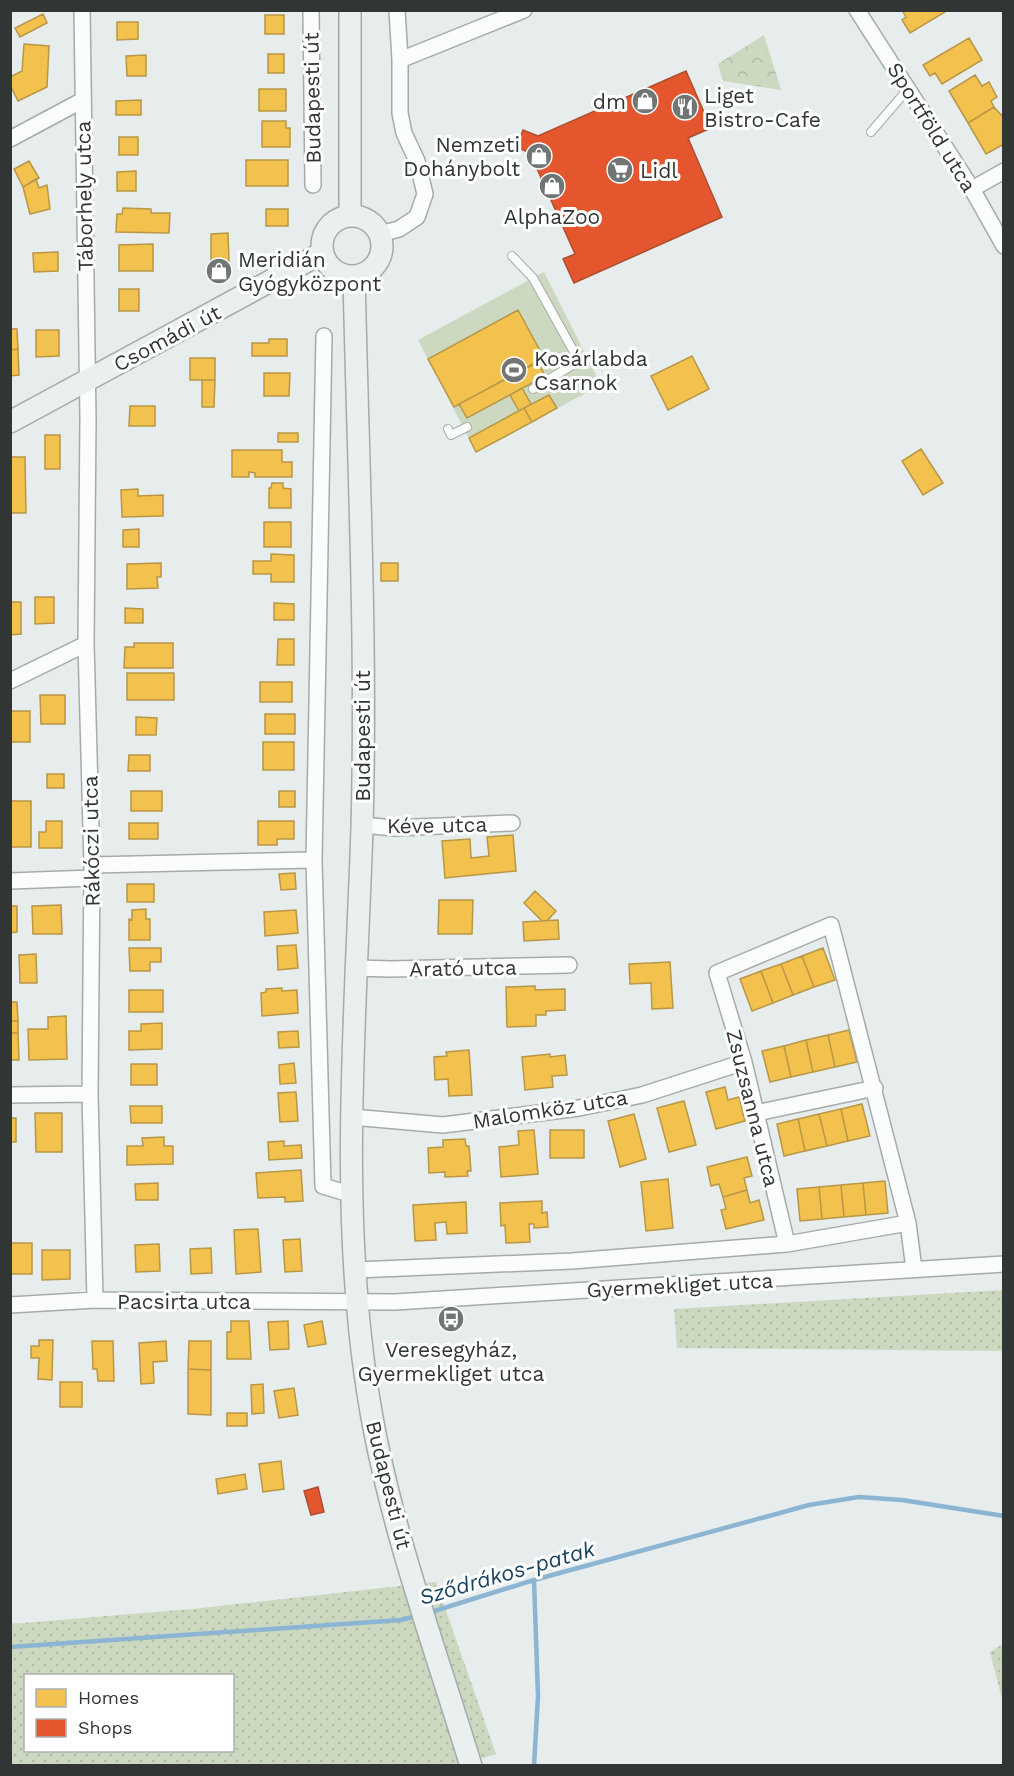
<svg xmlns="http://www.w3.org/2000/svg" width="1014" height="1776" font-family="'Work Sans',sans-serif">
<defs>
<pattern id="grass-dots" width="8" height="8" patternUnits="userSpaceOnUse" patternTransform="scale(1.5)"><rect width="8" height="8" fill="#ccd9c0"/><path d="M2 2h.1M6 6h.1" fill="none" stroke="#b0bba6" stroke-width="1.8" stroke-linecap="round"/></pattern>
<pattern id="forest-crowns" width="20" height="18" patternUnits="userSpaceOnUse" patternTransform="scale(1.5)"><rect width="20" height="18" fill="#ccd9c0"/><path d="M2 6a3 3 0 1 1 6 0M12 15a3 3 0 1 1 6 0" fill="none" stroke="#b0bba6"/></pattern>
</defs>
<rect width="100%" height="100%" fill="#e7ecec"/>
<path fill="url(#grass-dots)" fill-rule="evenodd" d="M1003,1290v61l-326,-3 -3,-39z
M436,1582l60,172 -39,12h-446v-142l181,-15zM26,1676h206v74h-206z
M1003,1644v59l-13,-51z"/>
<path fill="url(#forest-crowns)" d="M764,35l17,55 -58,-9 -5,-17z"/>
<path fill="#ccd9c0" d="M544,272l57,113 -125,67 -58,-112z"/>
<path fill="#f2c14e" stroke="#b89746" stroke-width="1.5" d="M902,10h42l1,2 -35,21 -8,-13 4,-3z
M43,14l4,9 -27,14 -5,-9z
M265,15h19v19h-19z
M117,22h21v17l-21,1z
M969,38l13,22 -40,24 -7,-11 -5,3 -7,-11z
M24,44l25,2 -2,41 -29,14 -8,-16v-8l12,-6z
M268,54h16v19h-16z
M146,55v21h-19l-1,-20z
M975,75l7,11 7,-4 8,15 -6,4 3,6 -26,16 -19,-32z
M259,89h27v22h-27z
M141,100v15h-25v-14z
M994,107l10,11v26l-18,10 -18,-31z
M262,121h24v7h4v19h-28z
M119,137h19v18h-19z
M246,160h42v26h-42z
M29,161l10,17 -16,9 -9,-18z
M136,171v20h-19v-19z
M36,179l3,9 8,-3 3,24 -20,5 -7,-27z
M123,208l28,1v4h19l-1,20 -53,-1 1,-18h5z
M266,209h22v17h-22z
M228,233l1,28h-18v-27z
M153,244v27h-34v-26z
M58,252v19l-24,1 -1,-19z
M119,289h20v22h-20z
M518,310l26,48 -90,49 -26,-48z
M10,329h7l1,20 -8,1z
M36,330h23v26l-23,1z
M269,339h18v17h-35v-13h17z
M18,349l1,26 -9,1v-26z
M692,356l17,33 -41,21 -17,-34z
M190,358h25v22h-25z
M538,362l7,14 -78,42 -8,-14z
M264,373h26l-1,23h-25z
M202,380h13l-1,27h-12z
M522,388l9,16 -12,7 -9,-16z
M549,395l8,13 -25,14 -8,-14z
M130,406h25v20h-26z
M524,408l8,14 -56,30 -7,-14z
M278,433h20v9h-20z
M45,435h15v34h-15z
M921,449l22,34 -20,12 -21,-34z
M232,450h50v12h10v15h-37v-4l-6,-1v5h-17z
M10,457h15l1,56h-15z
M272,483h11v5l8,1v19h-22v-20h2z
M138,489v7l25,-1v21l-41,1 -1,-27z
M264,522h27v25h-27z
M139,529v18h-16v-17z
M271,554l23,1v27h-23v-8h-18v-13h18z
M161,563v14h-4l1,11 -31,1v-25z
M381,563h17v18h-17z
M35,597h19v26l-19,1z
M10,602h11v32l-11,1z
M274,603l20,1v16h-20z
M125,608l18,1v14h-18z
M278,639h16v26h-17z
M134,643h39v25h-49l1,-21h9z
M127,673h47v27h-47z
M260,682h32v20h-32z
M40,695h25v29h-24z
M10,711h20v31h-20z
M265,714h30v20h-30z
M136,717l21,1 -1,17h-20z
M263,742h31v28h-31z
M129,755h21v16h-22z
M47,774h17v14h-17z
M131,791h31v20h-31z
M279,791h16v16h-16z
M10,801h21v46h-21z
M46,821h16v27h-23v-16h7z
M258,821h36v18h-17v6h-19z
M129,823h29v16h-29z
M513,835l3,36 -71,7 -3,-37 28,-2 1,19 18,-2 -2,-19z
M295,873l1,16 -15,1 -2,-16z
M127,884h27v18h-27z
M535,891l21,20 -9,10h-5l-18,-18z
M439,900h34l-1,34h-34z
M61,905l1,29h-29l-1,-28z
M10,906h7v26l-7,1z
M146,909v10h4v21h-21v-21l3,1v-10z
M296,910l2,23 -33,3 -1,-24z
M558,920l1,19 -35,2 -1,-19z
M296,945l2,23 -20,2 -1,-24z
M129,948h32v14h-11v9h-20z
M823,948l12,32 -21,7 -12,-31z
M36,954l1,29h-17l-1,-28z
M802,956l12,31 -21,8 -12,-31z
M670,962l3,46 -21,1 -1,-26 -21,1 -1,-20z
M781,964l12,31 -20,8 -12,-32z
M761,971l12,32 -21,8 -12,-32z
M535,986v4l30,-1v21l-19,1v4h-10v11l-29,1 -1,-40z
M282,988v3l15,-1 1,23 -36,3 -1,-23 5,-1v-3z
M129,990h34v22h-34z
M10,1002h7l1,19h-8z
M66,1016l1,43 -38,1 -1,-31h20v-12z
M10,1021h8v12h-8z
M162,1023v26l-33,1v-19h12v-7z
M849,1030l8,32 -22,5 -7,-32z
M298,1031l1,16 -20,1 -1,-16z
M10,1033h8l1,27h-9z
M828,1035l7,32 -22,5 -7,-32z
M806,1040l7,32 -22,5 -7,-31z
M784,1046l7,31 -21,5 -8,-31z
M469,1050l3,45 -23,1 -1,-17 -13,1 -1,-23 13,-1 -1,-4z
M550,1054v3l15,-2 2,20 -15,1 1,11 -28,3 -3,-33z
M294,1063l2,20 -16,1 -1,-19z
M131,1064h26v21h-26z
M725,1087l3,13 11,-3 6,24 -29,8 -10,-37z
M296,1092l2,29 -18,1 -2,-29z
M684,1101l12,44 -27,7 -12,-44z
M862,1104l8,32 -22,5 -7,-32z
M130,1106h32v17h-31z
M841,1109l7,32 -21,5 -8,-32z
M35,1113h27v39h-26z
M634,1114l12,45 -26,8 -12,-46z
M819,1114l8,32 -22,5 -7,-32z
M10,1118h6v24h-6z
M798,1119l7,32 -21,5 -7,-32z
M534,1130l4,44 -37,3 -2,-30 20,-2 -1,-14z
M550,1130h34v28h-34z
M164,1137v9h9v18l-46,1v-19h16l-1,-8z
M465,1139l1,7h3l2,25h-4l1,5 -23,1v-5l-16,1 -1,-25 15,-1v-7z
M284,1141v5l17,-1 1,13 -33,2 -1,-18z
M747,1157l5,19 -8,2 3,12 -24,7 -4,-13 -8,2 -4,-19z
M301,1170l2,31 -18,1v-5l-27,1 -2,-25z
M668,1179l5,49 -27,3 -5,-49z
M885,1181l3,32 -22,2 -3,-32z
M158,1183v17h-22l-1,-16z
M863,1183l3,32 -22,2 -3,-32z
M841,1185l3,32 -22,2 -3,-32z
M819,1187l3,32 -22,2 -3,-32z
M747,1190l3,13 9,-3 5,20 -38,9 -5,-19 5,-1 -3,-12z
M542,1201v12l5,-1 1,15 -14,1v-4h-5l1,18 -24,1 -1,-18 -4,1 -1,-23z
M466,1202l1,31 -20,1 -1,-12 -11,1 1,17 -21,1 -2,-36z
M258,1229l3,43 -25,2 -2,-44z
M300,1239l2,32 -17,1 -2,-32z
M10,1243h22v31h-22z
M159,1244l1,27 -24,1 -1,-27z
M211,1248l1,25 -21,1 -1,-25z
M42,1250h28v29l-28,1z
M231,1321h18l2,38h-24v-27h4z
M288,1321l1,28 -19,1 -2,-28z
M322,1321l4,23 -18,3 -4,-22z
M39,1340h14l-1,40 -14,-1 1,-21h-8v-12h8z
M92,1341h21l1,40h-16l-1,-12h-4z
M166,1341l1,20 -14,1 1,21 -13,1 -2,-41z
M189,1341h22v29l-23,-1z
M188,1369l23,1v45l-23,-1z
M60,1382h22v25h-22z
M263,1384l1,29 -12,1 -1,-29z
M294,1388l4,27 -19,3 -5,-27z
M227,1413h20v13h-20z
M281,1461l3,28 -21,3 -4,-28z
M245,1474l2,15 -29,5 -2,-15z"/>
<path fill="#e4572e" stroke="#ae4d30" stroke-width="1.5" d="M686,71l25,57 -23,10 34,79 -148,66 -11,-24 12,-5 -45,-101 -13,-6 6,-17 15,6z
M318,1487l6,25 -13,3 -7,-24z"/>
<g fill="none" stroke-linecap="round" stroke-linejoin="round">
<path stroke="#8bb5d2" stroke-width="4.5" d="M428,1613l106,-33 275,-75 50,-8 43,3 102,16
M10,1647l391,-27 16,-4
M534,1766l4,-70 -4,-116"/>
<defs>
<path id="lane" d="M871,132l37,-43
M512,256l21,22 46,83 -46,28
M448,429l3,6 16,-8"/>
<path id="street" d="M82,10l6,409 -2,225 6,221 -2,229 5,206
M311,10l2,175
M397,10l3,50
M857,10l115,179 32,57
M10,139l73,-39
M972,189l32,-18
M380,234l19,-5 18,-12 8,-23 -8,-33 -13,-28 -4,-20v-53l124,-50
M324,336l-10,524 9,326 30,9
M10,681l76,-37
M362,825l32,3 118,-5
M92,865l222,-5
M10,881l82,-3
M356,968l35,1 178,-4
M10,1095l80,-1
M756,1113l119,-25
M352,1117l91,8 136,-17 63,-13 102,-33
M787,1244l-43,-182 -27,-89 114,-48 77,298 6,46
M356,1270l216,-9 215,-17 121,-21
M10,1305l85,-5 300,2 609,-38"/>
<path id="secondary" d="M350,10v205
M322 246a30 30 0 1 1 60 0a30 30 0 1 1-60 0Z
M354,276c4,184 13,368 8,552 -6,184 -23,376 5,559 19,129 66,254 104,379
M10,422l312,-169"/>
</defs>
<use href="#lane" stroke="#a6abaa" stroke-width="10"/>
<use href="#street" stroke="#a6abaa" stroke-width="18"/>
<use href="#secondary" stroke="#a6abaa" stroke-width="24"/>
<use href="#lane" stroke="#fbfcfc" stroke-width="8"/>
<use href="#street" stroke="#fbfcfc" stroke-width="15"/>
<use href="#secondary" stroke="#eaefef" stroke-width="21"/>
</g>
<defs>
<symbol id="shop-disc" viewBox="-11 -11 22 22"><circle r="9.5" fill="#717675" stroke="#fff"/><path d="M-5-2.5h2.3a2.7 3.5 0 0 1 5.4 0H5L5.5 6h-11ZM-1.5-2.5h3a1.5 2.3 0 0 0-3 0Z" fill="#fff"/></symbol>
<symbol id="restaurant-disc" viewBox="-11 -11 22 22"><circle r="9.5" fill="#717675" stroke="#fff"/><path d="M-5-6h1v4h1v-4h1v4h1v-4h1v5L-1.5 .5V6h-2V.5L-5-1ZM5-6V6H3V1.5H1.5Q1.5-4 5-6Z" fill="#fff"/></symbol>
<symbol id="supermarket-disc" viewBox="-11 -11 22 22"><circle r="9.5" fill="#717675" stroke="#fff"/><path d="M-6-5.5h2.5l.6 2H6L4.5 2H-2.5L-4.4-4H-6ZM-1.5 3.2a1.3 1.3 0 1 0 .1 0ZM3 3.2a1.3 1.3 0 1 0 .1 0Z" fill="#fff"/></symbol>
<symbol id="stadium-disc" viewBox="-11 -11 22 22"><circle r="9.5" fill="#717675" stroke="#fff"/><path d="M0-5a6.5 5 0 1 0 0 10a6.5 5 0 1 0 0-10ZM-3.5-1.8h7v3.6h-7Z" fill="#fff"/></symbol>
<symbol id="bus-disc" viewBox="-11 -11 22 22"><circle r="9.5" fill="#717675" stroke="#fff"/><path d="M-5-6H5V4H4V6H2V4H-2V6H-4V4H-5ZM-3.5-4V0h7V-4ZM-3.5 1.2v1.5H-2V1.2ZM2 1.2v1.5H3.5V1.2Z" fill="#fff"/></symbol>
</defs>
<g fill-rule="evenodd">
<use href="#shop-disc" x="630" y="86" width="30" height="30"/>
<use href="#restaurant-disc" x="670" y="92" width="30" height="30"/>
<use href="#shop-disc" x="524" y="141" width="30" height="30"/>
<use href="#supermarket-disc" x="605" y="155" width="30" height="30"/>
<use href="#shop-disc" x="537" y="171" width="30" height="30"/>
<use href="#shop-disc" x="204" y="256" width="30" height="30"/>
<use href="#stadium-disc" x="499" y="355" width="30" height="30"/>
<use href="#bus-disc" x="436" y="1304" width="30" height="30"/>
</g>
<g text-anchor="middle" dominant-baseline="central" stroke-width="6" stroke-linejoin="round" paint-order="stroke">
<g font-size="21" fill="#313635" stroke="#fff" text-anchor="start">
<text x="704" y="95">Liget<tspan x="704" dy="24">Bistro-Cafe</tspan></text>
<text x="626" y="101" text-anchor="end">dm</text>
<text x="520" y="144" text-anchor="end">Nemzeti<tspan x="520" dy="24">Dohánybolt</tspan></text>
<text x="640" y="170">Lidl</text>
<text x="552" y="216" text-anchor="middle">AlphaZoo</text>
<text x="238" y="259">Meridián<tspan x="238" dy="24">Gyógyközpont</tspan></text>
<text x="534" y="358">Kosárlabda<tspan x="534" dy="24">Csarnok</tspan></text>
<text x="451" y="1349" text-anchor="middle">Veresegyház,<tspan x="451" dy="24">Gyermekliget utca</tspan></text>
</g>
<g font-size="21" fill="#313635" stroke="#fff">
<text transform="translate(312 98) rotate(-91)">Budapesti út</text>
<text transform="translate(932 127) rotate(58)">Sportföld utca</text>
<text transform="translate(84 196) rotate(-91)">Táborhely utca</text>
<text transform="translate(167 338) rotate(-28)">Csomádi út</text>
<text transform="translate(362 736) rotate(-90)">Budapesti út</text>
<text transform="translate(437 825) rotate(-1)">Kéve utca</text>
<text transform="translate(91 841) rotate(-91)">Rákóczi utca</text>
<text transform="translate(463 968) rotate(-1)">Arató utca</text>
<text transform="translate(753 1108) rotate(76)">Zsuzsanna utca</text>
<text transform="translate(550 1109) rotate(-9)">Malomköz utca</text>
<text transform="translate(680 1285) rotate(-3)">Gyermekliget utca</text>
<text x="184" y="1301">Pacsirta utca</text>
<text transform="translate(389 1485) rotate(76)">Budapesti út</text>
</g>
<g font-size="22" font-style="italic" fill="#164360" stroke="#fff">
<text transform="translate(507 1573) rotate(-16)">Sződrákos-patak</text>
</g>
</g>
<rect width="1014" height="1776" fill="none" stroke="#313635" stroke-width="24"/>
<rect x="24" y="1674" width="210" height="78" fill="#ffffff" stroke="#adafae" stroke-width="1.5"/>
<rect x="36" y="1689" width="30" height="18" fill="#f2c14e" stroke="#adafae" stroke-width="1.5"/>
<text x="78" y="1704" font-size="18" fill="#313635">Homes</text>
<rect x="36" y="1719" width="30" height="18" fill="#e4572e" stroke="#adafae" stroke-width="1.5"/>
<text x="78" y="1734" font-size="18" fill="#313635">Shops</text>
</svg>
